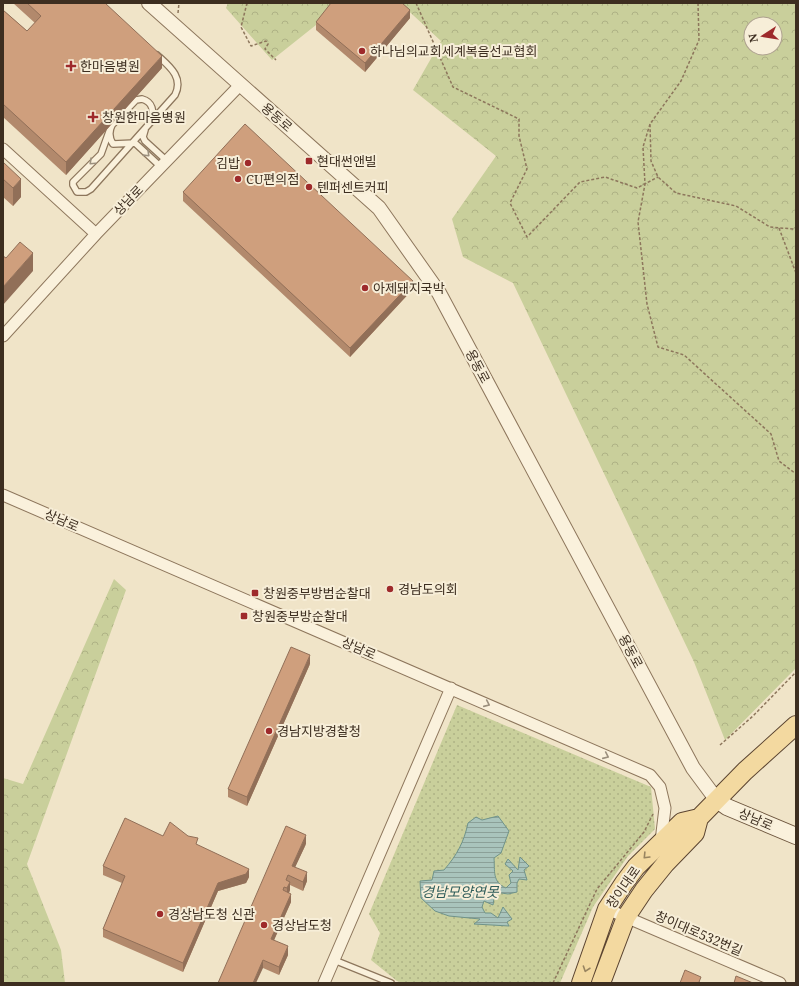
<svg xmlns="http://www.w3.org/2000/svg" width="799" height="986" font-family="'Noto Serif','Noto Sans KR',serif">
<defs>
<pattern id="grass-dots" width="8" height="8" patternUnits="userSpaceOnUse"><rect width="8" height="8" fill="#c9cf9b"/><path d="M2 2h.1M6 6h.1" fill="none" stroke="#aeb285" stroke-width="1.8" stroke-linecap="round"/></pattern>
<pattern id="forest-crowns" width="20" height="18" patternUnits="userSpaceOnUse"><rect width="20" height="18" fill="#c9cf9b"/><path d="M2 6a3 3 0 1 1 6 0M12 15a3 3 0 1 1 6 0" fill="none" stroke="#aeb285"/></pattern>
<pattern id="water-rules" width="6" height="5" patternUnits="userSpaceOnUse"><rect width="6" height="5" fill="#a9c4bc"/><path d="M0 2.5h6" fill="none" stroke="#8ba098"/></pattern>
</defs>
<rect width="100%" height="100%" fill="#f0e4c8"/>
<path fill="url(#grass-dots)" d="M457,705l194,82 4,42 -27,27 -35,51 -33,76h-157l-6,-2 -26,-21 9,-27 -11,-19z"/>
<path fill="url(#forest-crowns)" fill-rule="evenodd" d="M228,3h104l-16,22 -44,35 -46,-52z
M400,3h396v665l-71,72 -31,-78 -181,-379 -50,-26 -11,-38 44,-63 -83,-66 28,-49zM751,24h24v24h-24z
M114,579l12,11 -99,274 34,86 4,33h-62v-205l20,6z"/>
<path fill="url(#water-rules)" stroke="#6f938a" d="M498,816l11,15 -8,22 -7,5c1,13 -2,24 12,30l5,-5 -2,-8 4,-4 -8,-7 3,-5 10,11 2,-13 9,9 -5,4 3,10 -8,-1 -2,4v9l-9,2 -13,-2 -2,13 -9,-4 -2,6 3,6h6l7,5 5,-11 9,12 -5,3 2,4 -35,-2 6,-5 -31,-3 -14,-5 -14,-13 -1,-17 12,-1 2,-9 10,-1c13,-15 20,-28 24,-47l8,-6 6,3z"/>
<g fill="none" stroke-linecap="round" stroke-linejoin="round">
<defs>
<path id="service" d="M151,121c3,-10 2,-19 -9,-22l-6,1 -24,25c-3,6 -3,13 1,19l22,-1 26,24
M110,129l-9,25 -28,28v3l4,7h9l5,-3 84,-94c9,-18 -6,-29 -18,-40
M145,130l-2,7 2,4 22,20
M334,960l57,23"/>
<path id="minor" d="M3,149l93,85
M3,336l93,-102 144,-149
M3,495l647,280 10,12 5,21 -4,33
M607,909l173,74
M324,983l127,-295"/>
<path id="tertiary" d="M149,3l230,205 60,85 254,475 23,31"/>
<path id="secondary" d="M716,799l11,8 69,29"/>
<path id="primary" d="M581,983l26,-74 17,-26 12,-16 46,-45 17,-4
M601,983l25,-66 18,-27 21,-26 30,-31 4,-15 46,-47 51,-46"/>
</defs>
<use href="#service" stroke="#8d765c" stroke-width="8"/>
<use href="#minor" stroke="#8d765c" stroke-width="13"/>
<use href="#tertiary" stroke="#8d765c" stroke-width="16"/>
<use href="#secondary" stroke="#6f573f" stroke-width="18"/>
<use href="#primary" stroke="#5b4430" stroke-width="20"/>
<path stroke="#8d765c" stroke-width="1.5" stroke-dasharray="3 2" stroke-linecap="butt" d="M247,3l-6,24 10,19 15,-5 2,3 -3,5 11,11
M416,3l37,84 66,32v17l8,33 -17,34 17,34 53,-55 25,-5 32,11 21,-11
M698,3l1,37 -18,41 -31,43 1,37 7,16 18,16 60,13 34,21 23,2 3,-2
M178,13l1,-10
M650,124l-7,23 2,37 -7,38 9,82 11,43 26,8 87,79 8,27 17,13
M779,228l17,45
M720,745l33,-29 43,-44
M553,983l44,-94 47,-57 9,-18"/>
<use href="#service" stroke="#faf1dc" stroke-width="5.5"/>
<use href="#minor" stroke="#faf1dc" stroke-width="11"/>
<use href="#tertiary" stroke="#faf1dc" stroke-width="14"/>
<use href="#secondary" stroke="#faf1dc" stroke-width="16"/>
<use href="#primary" stroke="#f3d9a0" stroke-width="18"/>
</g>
<path fill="#b2896c" d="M13,3h92l57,65 -96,107 -63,-58v-107l24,21 8,-8z
M410,18l-45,54 -49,-42v-8z
M3,162l18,35 -8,9 -10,-9z
M183,192l230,97 -63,68 -167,-156z
M310,664l-63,142 -19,-9v-8z
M163,836l35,9 51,32 -3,6 -28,8 -35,81 -80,-35v-8l19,-46 -19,-8v-9z
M306,844l-11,23 12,14 -4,10 -13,-6v5l-1,3 2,9 -17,38 14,15 -9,20 -16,-7 -45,15z"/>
<path fill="#916f58" d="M410,10v8l-45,54v-9z
M162,56v12l-96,107v-13z
M21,179v18l-8,9v-18z
M33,253v18l-30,34v-18z
M413,281v8l-63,68v-9z
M310,655v9l-63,142v-9z
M306,835v9l-14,30v-8z
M249,869v8l-3,6 -28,8 -35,81v-9l35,-80z
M307,872v9l-4,10v-9z
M290,882v8l-3,7v-9z
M291,894v8l-20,45v-8z
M288,946v9l-9,20v-8z
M263,960v8l-7,15h-3z"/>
<path fill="#cf9f7d" stroke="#916f58" d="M27,3h78l57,53 -96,106 -63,-58v-94l24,21 14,-15z
M331,3h71l8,7 -45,53 -49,-41z
M245,124l168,157 -63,67 -167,-156z
M3,162l18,17 -8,9 -10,-9z
M20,242l13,11 -30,34v-31l3,2z
M291,647l19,8 -63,142 -19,-8z
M125,818l38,18 7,-14 18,14 10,2 -2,6 53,25 -3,5 -28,9 -35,80 -80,-34 22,-53 -22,-10z
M286,826l20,9 -14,31 15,6 -4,10 -15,-7 -2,5 4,2 -3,6 -3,-1 -1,3 8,4 -20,45 17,7 -9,21 -16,-7 -10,23h-35z
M685,970l16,7 -2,5 3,1h-22z
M736,976l17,7h-19z"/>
<defs><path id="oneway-chevron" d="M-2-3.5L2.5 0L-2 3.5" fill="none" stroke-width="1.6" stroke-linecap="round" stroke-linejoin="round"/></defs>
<g stroke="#9c907e">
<use href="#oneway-chevron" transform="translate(147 154) rotate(44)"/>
<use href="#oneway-chevron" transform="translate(92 162) rotate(137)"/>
<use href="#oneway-chevron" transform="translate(487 704) rotate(24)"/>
<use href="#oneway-chevron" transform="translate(606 756) rotate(24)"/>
</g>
<g stroke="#988460">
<use href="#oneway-chevron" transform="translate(646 856) rotate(134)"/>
<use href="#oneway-chevron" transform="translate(586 969) rotate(109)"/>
</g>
<g fill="#9e2a2b" stroke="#f7eed8" stroke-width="1.5">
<circle cx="362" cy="51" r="4"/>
<path d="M69 60h4v4h4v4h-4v4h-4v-4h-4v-4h4z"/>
<path d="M91 111h4v4h4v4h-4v4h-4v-4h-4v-4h4z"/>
<rect x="305" y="157" width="8" height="8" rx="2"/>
<circle cx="248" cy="163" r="4"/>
<circle cx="238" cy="179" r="4"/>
<circle cx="309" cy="187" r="4"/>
<circle cx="365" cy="288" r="4"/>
<circle cx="390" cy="589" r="4"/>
<rect x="251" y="589" width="8" height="8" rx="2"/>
<rect x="240" y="612" width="8" height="8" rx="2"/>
<circle cx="269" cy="731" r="4"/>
<circle cx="160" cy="914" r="4"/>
<circle cx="264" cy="925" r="4"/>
</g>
<g text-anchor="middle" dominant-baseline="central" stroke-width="4" stroke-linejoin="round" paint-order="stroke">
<g font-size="13" fill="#3d2e20" stroke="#f7eed8" text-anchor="start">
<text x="370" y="51">하나님의교회세계복음선교협회</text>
<text x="80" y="66">한마음병원</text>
<text x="102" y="117">창원한마음병원</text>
<text x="317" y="161">현대썬앤빌</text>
<text x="240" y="163" text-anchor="end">김밥</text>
<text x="246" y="179">CU편의점</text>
<text x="317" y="187">텐퍼센트커피</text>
<text x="373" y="288">아제돼지국박</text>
<text x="398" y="589">경남도의회</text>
<text x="263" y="593">창원중부방범순찰대</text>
<text x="252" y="616">창원중부방순찰대</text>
<text x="277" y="731">경남지방경찰청</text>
<text x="168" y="914">경상남도청 신관</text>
<text x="272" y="925">경상남도청</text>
</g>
<g font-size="13" fill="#3d2e20" stroke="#f7eed8">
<text transform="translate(277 117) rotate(41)">용동로</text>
<text transform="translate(128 200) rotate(-46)">상남로</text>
<text transform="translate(478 366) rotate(62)">용동로</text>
<text transform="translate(62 520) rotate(23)">상남로</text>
<text transform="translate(359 648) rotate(23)">상남로</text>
<text transform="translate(631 651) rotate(62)">용동로</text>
<text transform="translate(756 819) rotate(23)">상남로</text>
<text transform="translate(623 887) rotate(-55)">창이대로</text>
<text transform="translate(699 933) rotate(23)">창이대로532번길</text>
</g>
<g font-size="14" font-style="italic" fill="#2f5d5a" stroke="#f7eed8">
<text x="460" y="891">경남모양연못</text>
</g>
</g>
<rect width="799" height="986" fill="none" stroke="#3d2e20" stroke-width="8"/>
<g transform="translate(763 36) rotate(258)"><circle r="19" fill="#f7eed8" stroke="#ada18e"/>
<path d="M0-3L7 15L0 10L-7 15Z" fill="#9e2a2b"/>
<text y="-6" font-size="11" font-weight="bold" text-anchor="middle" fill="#3d2e20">N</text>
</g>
</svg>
